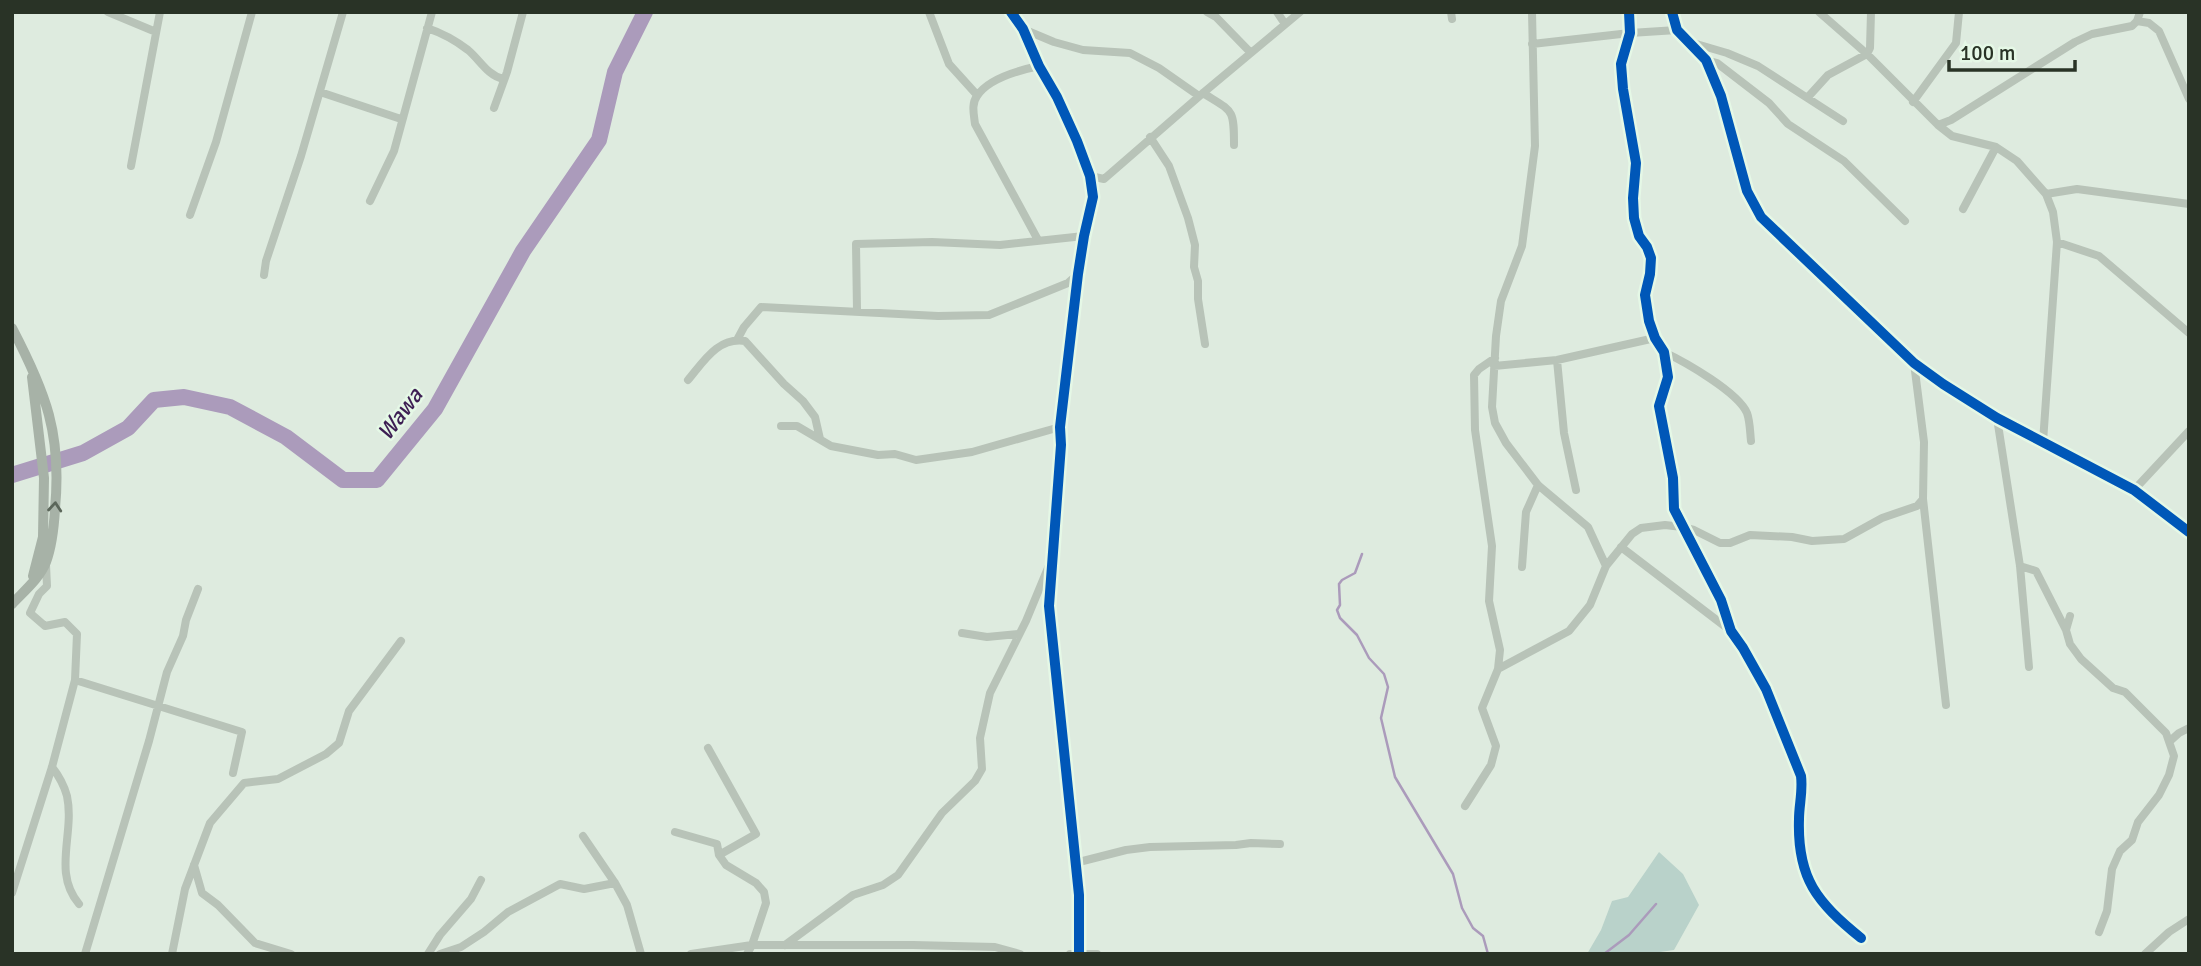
<svg xmlns="http://www.w3.org/2000/svg" width="2201" height="966" font-family="Signika,sans-serif">
<rect width="100%" height="100%" fill="#deebdf"/>
<path fill="#b9d2ca" d="M1659,852l24,22 16,31 -25,45 -28,4h-59l14,-24 11,-29 16,-4z"/>
<g fill="none" stroke-linecap="round" stroke-linejoin="round">
<path stroke="#ab9bbb" stroke-width="2.5" d="M1362,554l-7,19 -13,7 -3,4 1,21 -3,5 3,8 17,17 12,23 15,16 4,13 -7,31 14,59 58,97 9,34 11,20 10,8 5,18
M1604,954l25,-19 27,-31"/>
<path stroke="#ab9bbb" stroke-width="16" d="M12,475l71,-22 45,-25 26,-28 30,-3 46,10 56,30 57,43h34l58,-71 88,-158 76,-111 16,-68 30,-60"/>
<path stroke="#b8c3b8" stroke-width="8" d="M108,12l48,20
M929,12l20,52 28,31
M1011,12l12,17 16,37 18,31 20,44 13,35 3,21 -9,39 -6,38 -18,153 1,18 -12,161 30,289v59
M1207,12l9,5 35,36
M1277,12l8,12
M1451,12l1,7
M1532,12l3,134 -13,100 -21,55 -5,35 -4,71 3,16 11,20 32,42 50,42 18,39
M1629,12l1,21 -9,31 2,25 13,74 -3,35 1,20 5,18 8,11 4,11 -1,16 -5,21 4,26 6,17 9,14 4,25 -9,29 14,72 1,31 47,91 10,31 12,17 23,41 35,87c2,15 -2,29 -2,43 -2,60 18,83 62,119
M1672,12l5,18 29,30 15,36 26,95 14,26 153,146 29,21 54,34 137,72 55,42
M1819,12l48,42 71,71 13,-5 124,-78 17,-8 40,-8 5,-5 3,-9
M2137,21l12,2 10,8 30,68
M427,28c15,5 28,12 41,22 12,10 19,25 35,29
M1023,29l31,13 29,8 47,3 29,15 40,28
M1693,43l34,10 31,13 85,55
M1532,44l98,-11 47,-3
M1706,60l11,3 52,40 19,21 56,37 61,60
M320,92l81,27
M1203,93c30,19 31,15 31,52
M1808,97l20,-22 39,-21 3,-6 1,-36
M1913,102l43,-59 3,-31
M494,108l13,-36 16,-60
M1938,125l14,11 44,11 21,14 29,33 7,18 4,30 -14,200
M1150,137l19,29 19,52 7,27 -1,22 4,14v18l7,45
M131,166l29,-154
M1090,176l14,3 99,-86 97,-81
M2046,194l31,-5 112,15
M370,201l24,-50 38,-139
M1963,209l33,-62
M190,215l26,-73 36,-130
M1038,240l-63,-116c-1,-9 -4,-20 2,-28 11,-17 43,-26 62,-30
M2057,242l42,14 90,77
M264,275l2,-14 35,-105 42,-144
M857,310l-1,-66 76,-2 68,3 84,-9
M737,340l7,-13 17,-20 177,9 51,-1 79,-32 10,-9
M1664,352c21,10 74,40 83,61 3,8 3,19 4,28
M1557,360l7,73 12,57
M1494,366l63,-6 98,-22
M688,380c16,-19 30,-43 57,-39l39,43 19,17 12,16 5,22
M1997,418l23,148 9,101
M781,426h16l34,20 47,9 17,-1 21,6 56,-8 88,-25
M2134,490l55,-59
M1923,499l23,206
M1621,547l110,84
M2020,566l16,5 30,59
M1522,567l4,-55 12,-27
M2070,616l-4,14 4,14 11,15 32,29 12,4 41,41 8,23 -5,19 -10,20 -21,27 -6,18 -12,11 -8,18 -5,42 -8,21
M962,633l25,4 32,-3
M1498,669l71,-38 21,-26 16,-39 26,-32 9,-6 24,-3 17,2 12,3 26,13h10l20,-8 42,2 20,4 32,-2 38,-21 35,-12 6,-7 1,-57 -10,-79
M75,680l167,52 -9,41
M2170,741l9,-8 10,-5
M708,748l48,86 -37,21
M52,767c7,9 12,18 15,29 8,38 -15,76 12,108
M1465,806l26,-41 5,-19 -14,-38 16,-39 2,-19 -11,-49 3,-55 -17,-116 -1,-55 5,-6 16,-11
M675,832l42,12 2,11 7,10 30,18 8,9 2,11 -14,42 -5,9
M583,836l32,47 12,22 14,49
M1075,863l51,-13 24,-3 86,-2 15,-2 29,1
M194,865l8,28 16,12 37,38 36,11
M12,893l40,-126 23,-87 2,-46 -12,-12 -20,4 -15,-13 9,-19 8,-8 -1,-21
M785,945l68,-50 30,-10 15,-10 44,-62 33,-32 7,-12 -2,-31 10,-45 36,-72 24,-58
M85,954l64,-213 18,-69 16,-36 3,-16 12,-31
M172,954l13,-65 25,-66 34,-40 34,-4 48,-25 13,-11 10,-32 52,-70
M428,954l12,-19 31,-36 10,-19
M440,954l21,-7 23,-15 24,-20 52,-28 24,5 31,-6
M691,954l61,-9h161l82,2 25,7
M1070,954h27
M2145,954l24,-22 20,-13"/>
<path stroke="#a7b2a7" stroke-width="10" d="M12,328c34,65 50,106 43,181 -1,17 -3,37 -9,53 -6,16 -23,30 -34,42
M32,377l12,101 -1,59 -10,39"/>
<defs>
<path id="cycleway" d="M1011,12l12,17 16,37 18,31 20,44 13,35 3,21 -9,39 -6,38 -18,153 1,18 -12,161 30,289v59
M1629,12l1,21 -9,31 2,25 13,74 -3,35 1,20 5,18 8,11 4,11 -1,16 -5,21 4,26 6,17 9,14 4,25 -9,29 14,72 1,31 47,91 10,31 12,17 23,41 35,87c2,15 -2,29 -2,43 -2,60 18,83 62,119
M1672,12l5,18 29,30 15,36 26,95 14,26 153,146 29,21 54,34 137,72 55,42"/>
</defs>
<use href="#cycleway" stroke="#e5f8e6" stroke-width="15"/>
<use href="#cycleway" stroke="#0057b8" stroke-width="10"/>
</g>
<defs><path id="oneway-chevron" d="M-2-3.5L2.5 0L-2 3.5" fill="none" stroke-width="1.6" stroke-linecap="round" stroke-linejoin="round" transform="scale(1.75)"/></defs>
<use stroke="#5b665a" href="#oneway-chevron" transform="translate(55 507) rotate(-85)"/>
<g text-anchor="middle" dominant-baseline="central" stroke-width="5" stroke-linejoin="round" paint-order="stroke">
<g font-size="23" font-style="italic" fill="#3d1e53" stroke="#e5f8e6">
<text transform="translate(400 414) rotate(-53)">Wawa</text>
</g>
</g>
<rect width="2201" height="966" fill="none" stroke="#293326" stroke-width="28"/>
<path d="M1949 60v10h126v-10" fill="none" stroke="#293326" stroke-width="3.5"/>
<text x="1960" y="60" font-size="21" fill="#293326" stroke="#e5f8e6" stroke-width="5" paint-order="stroke">100 m</text>
</svg>
